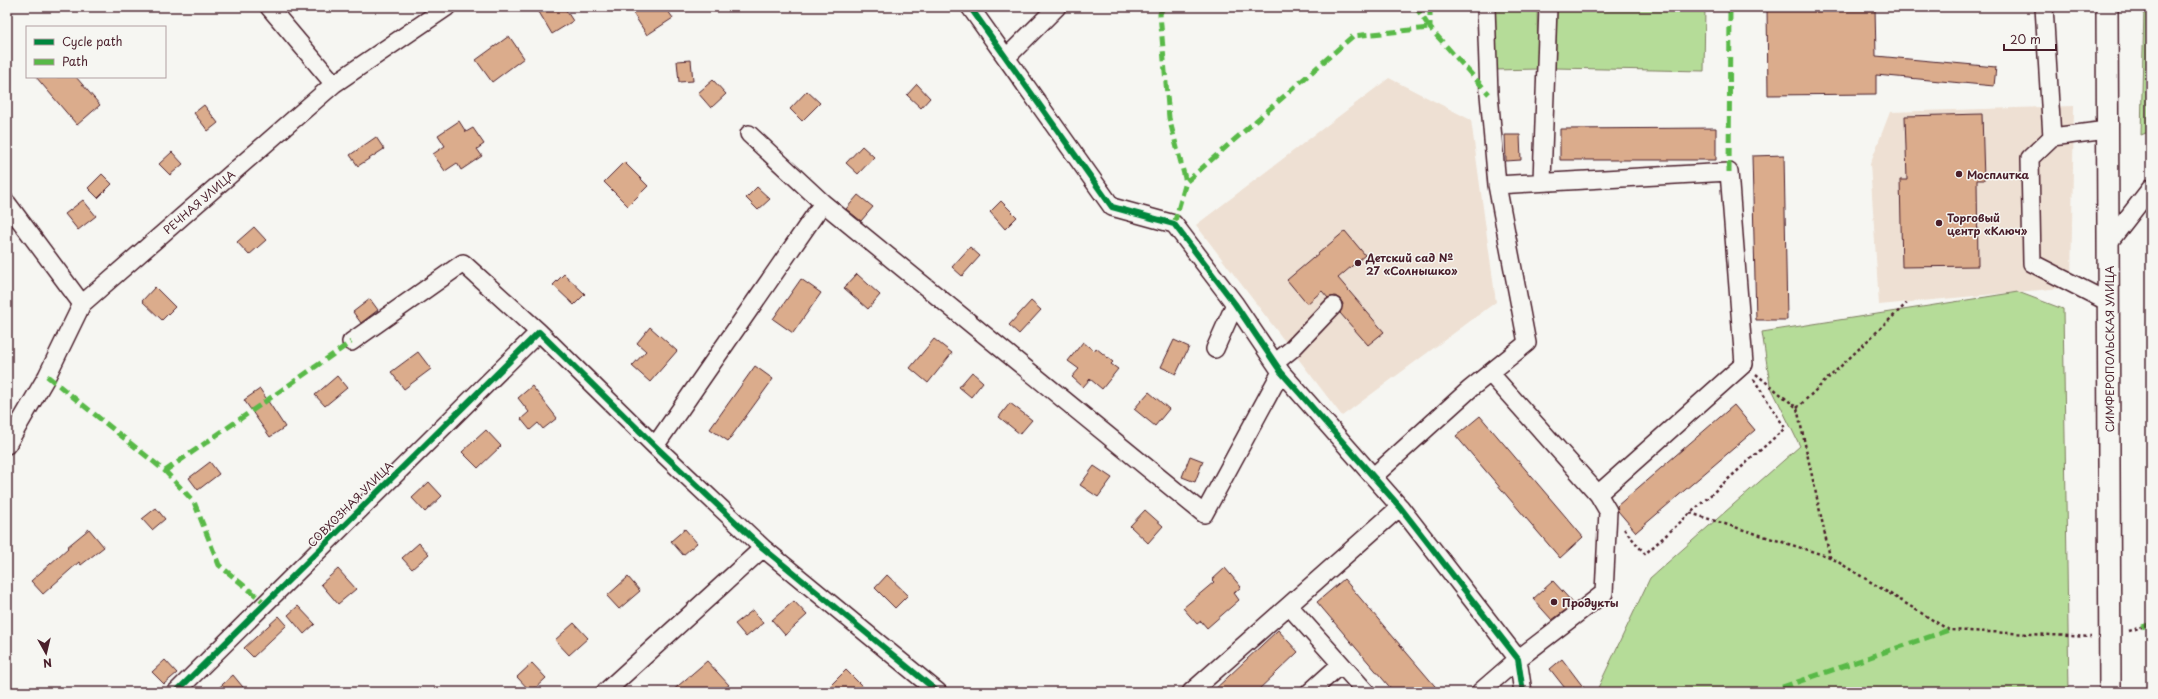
<svg xmlns="http://www.w3.org/2000/svg" width="2158" height="699" font-family="'Playpen Sans',sans-serif">
<rect width="100%" height="100%" fill="#f6f6f2"/>
<filter id="ink" filterUnits="userSpaceOnUse"><feTurbulence type="fractalNoise" baseFrequency=".025" numOctaves="2"/><feDisplacementMap in="SourceGraphic" scale="8" xChannelSelector="R" yChannelSelector="G"/><feConvolveMatrix kernelMatrix="1 2 1 2 8 2 1 2 1" color-interpolation-filters="sRGB"/></filter>
<g filter="url(#ink)">
<path fill="#eee0d3" d="M1389,78l82,42 25,182 -154,114 -146,-191z
M2074,106l-3,181 -192,18 -9,-141 20,-52z"/>
<path fill="#b5dc98" stroke="#807e62" d="M1494,7h43l1,62 -43,1z
M1557,7h148l-1,64 -149,-3z
M2144,7h7v124l-10,4z
M2018,292l45,17 6,383h-473l54,-114 150,-132 -30,-61 -8,-53z"/>
<path fill="#dbac8c" stroke="#4a1f2b" d="M536,7h28l9,14 -21,13z
M629,7h36l8,11 -26,17z
M1767,7h108l1,49 120,11 -2,19 -118,-11v19l-108,1z
M509,36l15,22 -32,24 -16,-22z
M691,60l2,21 -14,1 -2,-21z
M36,77h40l24,28 -23,20z
M713,80l13,14 -15,14 -13,-15z
M917,84l13,14 -9,10 -14,-13z
M807,91l13,12 -18,18 -12,-12z
M204,105l14,18 -10,8 -14,-18z
M1982,114l2,66h-7l1,86 -76,1 -2,-87h7l-2,-64z
M459,121l7,11 7,-4 11,16 -7,5 5,7 -21,14 -4,-7 -12,8 -12,-17 12,-8 -7,-11z
M1716,128v32h-156v-31z
M1505,135h15l1,25 -15,1z
M376,137l8,12 -26,17 -8,-11z
M862,146l12,11 -16,17 -12,-11z
M172,152l11,12 -13,11 -11,-11z
M1784,155l3,165h-31l-4,-164z
M624,162l24,24 -20,20 -24,-24z
M102,174l10,10 -14,14 -10,-10z
M757,187l13,12 -12,11 -12,-12z
M858,195l15,12 -12,14 -15,-12z
M83,200l13,16 -18,14 -13,-16z
M1001,201l16,16 -12,12 -15,-17z
M254,227l12,13 -17,15 -12,-13z
M1345,231l20,24 -27,23 46,54 -16,13 -28,-32 3,-9 -3,-5 -5,-3 -7,2 -6,-7 -15,13 -20,-24z
M970,247l10,9 -18,20 -10,-9z
M564,274l21,20 -11,11 -21,-20z
M857,274l23,21 -12,14 -24,-21z
M801,279l20,14 -28,40 -20,-14z
M155,287l20,20 -13,13 -20,-19z
M370,299l8,11 -17,13 -8,-11z
M1031,301l10,9 -22,24 -10,-9z
M650,327l27,24 -27,31 -18,-16 14,-15 -9,-8z
M934,339l18,14 -24,30 -18,-15z
M1174,340l15,7 -13,27 -15,-7z
M1083,342l11,9 2,-3 17,14 -2,2 7,5 -16,20 -12,-10 -7,8 -11,-10 7,-8 -11,-8z
M418,352l13,17 -27,20 -13,-17z
M755,366l18,13 -45,62 -18,-12z
M972,372l11,10 -12,15 -12,-10z
M337,376l10,12 -22,18 -10,-11z
M532,386l25,32 -14,11 -5,-6 -8,7 -9,-11 8,-7 -11,-14z
M260,389l25,38 -15,10 -26,-37z
M1149,392l20,17 -14,17 -21,-17z
M1010,403l22,17 -12,14 -21,-17z
M1734,405l21,25 -119,102 -18,-21 -1,-5z
M1480,416l103,121 -23,21 -104,-122z
M486,430l15,16 -23,22 -16,-16z
M1190,456l13,5 -8,21 -13,-5z
M210,462l9,12 -21,16 -9,-12z
M1094,466l18,12 -14,19 -18,-12z
M429,482l13,14 -17,16 -13,-14z
M156,508l9,11 -13,11 -10,-11z
M1145,510l18,16 -15,17 -18,-17z
M89,529l15,18 -23,18 -2,-3 -36,32 -12,-13 37,-33 -1,-1z
M685,529l12,14 -14,12 -12,-14z
M419,543l10,11 -17,15 -10,-11z
M1225,568l16,19 -7,6 5,7 -32,28 -6,-7 -4,3 -14,-16 31,-26 -2,-2z
M338,569l18,20 -18,15 -17,-20z
M887,575l21,20 -13,13 -20,-20z
M628,577l12,14 -21,18 -12,-13z
M1344,579l96,113h-46l-38,-44 -39,-46z
M1553,581l21,23 -22,16 -19,-21z
M794,601l13,14 -22,20 -13,-15z
M298,606l17,18 -11,10 -16,-19z
M753,610l10,13 -17,14 -11,-13z
M279,616l8,9 -34,32 -9,-9z
M574,623l14,15 -19,17 -14,-15z
M1278,630l20,22 -42,40h-44z
M1562,659l25,33h-19l-18,-23z
M165,660l12,13 -13,11 -12,-12z
M707,661l22,24 -8,7h-50z
M532,663l14,15 -15,14 -14,-15z
M846,670l22,22h-44z
M233,675l14,17h-33z"/>
<g fill="none" stroke-linecap="round" stroke-linejoin="round">
<defs>
<path id="minor" d="M269,7l65,77
M970,7l142,200 62,17 61,80 46,68 119,135 118,152 5,33
M2044,7l8,130
M1006,58l51,-51
M2107,130l-55,7 -22,21 2,105 76,39
M749,134l74,69 381,311 77,-142
M1542,181l6,-174
M7,203l75,101
M2109,242l42,-54
M351,342l112,-79 76,69 116,114 108,102 175,144
M1215,349l20,-45
M1276,362l16,-13 41,-43
M1490,373l108,121 146,-130 -15,-192 -232,13
M7,445l40,-69 35,-72 252,-220 113,-77
M655,446l168,-243
M1374,476l96,-87 57,-46 -30,-158 -8,-91 -3,-87
M1289,606l77,86
M176,692l363,-360
M605,692l158,-144
M1191,692l209,-185
M1310,692l31,-28
M1480,692l38,-33 86,-66 4,-82 -10,-17"/>
<path id="major" d="M2107,7l3,685"/>
</defs>
<use href="#minor" stroke="#4a1f2b" stroke-width="20"/>
<use href="#major" stroke="#4a1f2b" stroke-width="24"/>
<path stroke="#4a1f2b" stroke-width="2.5" stroke-dasharray="3 3" stroke-linecap="butt" d="M1756,374l41,34 33,149 119,73 142,7
M1797,408l110,-105
M1690,513l140,44
M1624,529l21,25 140,-126 -32,-50
M2129,631l13,-4"/>
<use href="#minor" stroke="#f6f6f2" stroke-width="17"/>
<use href="#major" stroke="#f6f6f2" stroke-width="21"/>
<path stroke="#58b947" stroke-width="5" stroke-dasharray="10 5" stroke-linecap="butt" d="M1163,7l-3,7 9,104 17,64
M1430,7v21l59,66
M1729,172l1,-165
M1174,224l12,-42 167,-146 77,-8 -14,-21
M47,376l118,95 29,31 25,63 46,38
M165,471l186,-129
M2142,627l9,-3
M1768,692l181,-62"/>
<defs>
<path id="cycleway" d="M970,7l142,200 62,17 61,80 46,68 119,135 118,152 5,33
M176,692l363,-360 116,114 108,102 175,144"/>
</defs>
<use href="#cycleway" stroke="#f6f6f2" stroke-width="8"/>
<use href="#cycleway" stroke="#00873e" stroke-width="6"/>
</g>
</g>
<g fill="#4a1f2b" stroke="#f6f6f2" stroke-width="1.5">
<circle cx="1959" cy="174" r="4"/>
<circle cx="1939" cy="223" r="4"/>
<circle cx="1358" cy="263" r="4"/>
<circle cx="1554" cy="602" r="4"/>
</g>
<g text-anchor="middle" dominant-baseline="central" stroke-width="3" stroke-linejoin="round" paint-order="stroke">
<g font-size="11" font-weight="bold" fill="#4a1f2b" stroke="#f6f6f2" text-anchor="start">
<text x="1967" y="174">Мосплитка</text>
<text x="1947" y="217">Торговый<tspan x="1947" dy="13">центр «Ключ»</tspan></text>
<text x="1366" y="257">Детский сад №<tspan x="1366" dy="13">27 «Солнышко»</tspan></text>
<text x="1562" y="602">Продукты</text>
</g>
<g font-size="11" fill="#4a1f2b" stroke="#f6f6f2">
<text transform="translate(199 202) rotate(-41)">РЕЧНАЯ УЛИЦА</text>
<text transform="translate(2109 349) rotate(-90)">СИМФЕРОПОЛЬСКАЯ УЛИЦА</text>
<text transform="translate(350 504) rotate(-45)">СОВХОЗНАЯ УЛИЦА</text>
</g>
</g>
<rect width="2158" height="699" fill="none" stroke="#f6f6f2" stroke-width="24"/>
<rect x="12" y="12" width="2134" height="675" fill="none" stroke="#4a1f2b" stroke-width="1.5" filter="url(#ink)"/>
<rect x="26" y="26" width="140" height="52" fill="#f6f6f2" stroke="#b1a0a2"/>
<rect x="34" y="39" width="20" height="6" fill="#00873e" stroke="#b1a0a2"/>
<text x="62" y="46" font-size="12" fill="#4a1f2b">Cycle path</text>
<rect x="34" y="59" width="20" height="6" fill="#58b947" stroke="#b1a0a2"/>
<text x="62" y="66" font-size="12" fill="#4a1f2b">Path</text>
<g transform="translate(46 653) rotate(172)" stroke="#f6f6f2" stroke-width="3" paint-order="stroke">
<path d="M0-3L7 15L0 10L-7 15Z" fill="#4a1f2b"/>
<text y="-6" font-size="11" font-weight="bold" text-anchor="middle" fill="#4a1f2b">N</text>
</g>
<path d="M2004 44v6h52v-6" fill="none" stroke="#4a1f2b" stroke-width="2"/>
<text x="2010" y="44" font-size="12" fill="#4a1f2b" stroke="#f6f6f2" stroke-width="3" paint-order="stroke">20 m</text>
</svg>
